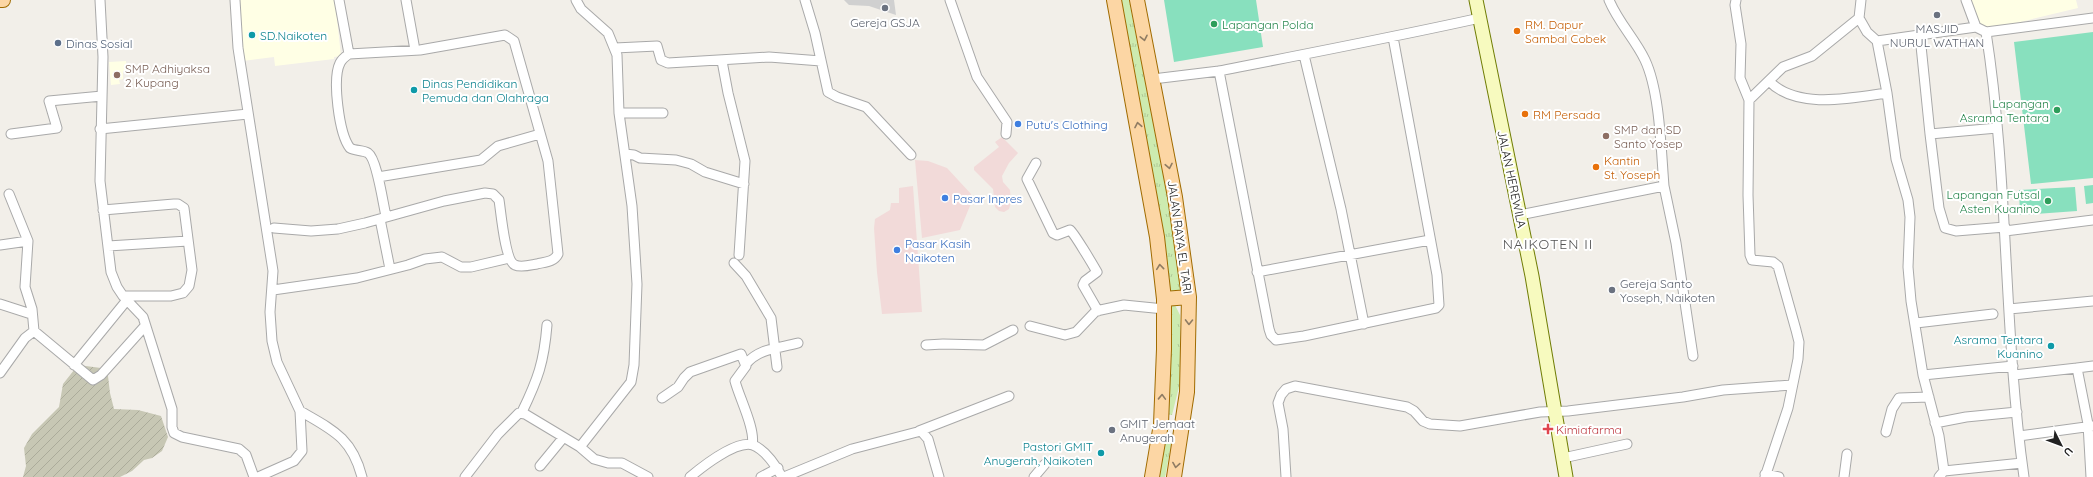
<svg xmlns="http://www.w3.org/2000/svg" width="2093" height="477" font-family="Quicksand,sans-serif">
<defs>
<pattern id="construction-furrows" width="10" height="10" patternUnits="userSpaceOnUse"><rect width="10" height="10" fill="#c7c7b4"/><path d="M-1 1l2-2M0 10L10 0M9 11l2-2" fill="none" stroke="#abab9a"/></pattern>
<pattern id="grass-tufts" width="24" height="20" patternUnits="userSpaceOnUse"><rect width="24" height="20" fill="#cdebb0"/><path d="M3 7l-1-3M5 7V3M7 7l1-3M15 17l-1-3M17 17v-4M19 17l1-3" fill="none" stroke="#b0c997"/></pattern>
</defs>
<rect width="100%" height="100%" fill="#f2efe9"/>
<path fill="#f2dad9" d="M1002,137l16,16 -9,10 -7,13 1,6 7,8 1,12 -2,7 -5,3 -5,-1 -4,-4 -2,-18 -19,-19v-3l25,-20 -4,-5z
M915,160l13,1 19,7 24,26 1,7 -12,29 -38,8z
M913,186l9,126 -40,2 -5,-42 -3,-44 1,-9 15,-9 1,-7h8v-15z"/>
<path fill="#ffffe5" d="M236,0h99l6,56 -7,1v2l-59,7 -1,-9 -31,4z
M1969,0h107l2,8 -91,22 -7,-2z
M126,61l1,10h-4v8l-4,1 1,4 -9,1 -2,-23z"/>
<path fill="#d0d0d0" d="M844,0h50l2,15 -27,-9 -20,-1z"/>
<path fill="url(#construction-furrows)" d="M78,365l23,3 7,8 2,17 4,16 24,1 23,6 7,21 -6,14 -10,7 -8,2 -12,11 -12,6h-97l3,-11 -2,-18 8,-14 27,-27 4,-23z"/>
<path fill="url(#grass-tufts)" d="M1116,0h13l39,197 14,90 -1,6 -11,1z
M1175,305l5,10 1,64 -9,36 -9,-1 7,-107z
M1166,439l3,1 2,5 -6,32h-13z"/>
<path fill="#88e0be" d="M1164,0h92l7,47 -89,15z
M2093,32v146l-62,6 -17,-142z
M2093,185v18l-7,1 -2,-18z
M2075,187l2,24 -57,4 -1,-25z"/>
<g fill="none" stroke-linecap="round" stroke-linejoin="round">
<defs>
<path id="minor" d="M100,0l3,57 -3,124 11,91 6,15 6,9 20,21 29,92v18l2,6 8,4 57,12 7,6 8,22
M235,0l3,48 35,223 -3,41 2,29 5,21 23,49 2,40 -8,10 -36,16
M406,0l9,50
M576,0l5,9 27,24 9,22 2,58 13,93 5,78 -3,81 -3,17 -51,65 14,12 14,4h14l26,14
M805,0l10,33 13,59 9,5 29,10 45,48
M950,0l27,77 30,45 -1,12
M1736,0l-1,5 6,39 -1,34 9,22 -1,95 2,60 2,5 21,2 5,4 18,64 3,12 -1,17 -10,49 -23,69
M1861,0l-2,18 8,14 10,9 10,52 9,66 12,41 2,17 -2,50 3,34 12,74 16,61 5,35 -5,6
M1966,0l10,27
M1920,36l10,98 67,-6
M1393,37l44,238 2,30 -3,3 -132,28 -28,4 -5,-5 -2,-6 -50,-258c87,-17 175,-34 261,-53
M1877,41l99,-14 10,5
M615,48l42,-2 4,14 7,3 101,-6 52,4
M349,54c-3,2 -7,5 -9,9 -8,16 -1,71 10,85 5,3 13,2 18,5 9,6 15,51 18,63
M1304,55l37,154 23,115
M722,61l6,32 17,68 -6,94
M1153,79l66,-8
M1769,81c27,29 83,17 118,12
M1749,100l34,-33 29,-11 47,-38
M619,113h44
M100,129l148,-15
M11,134l46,-6 -8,-27 53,-5
M1930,134l9,74 6,20 11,3 49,-4
M625,154l9,1 6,3 36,2 15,4 14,8 39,12
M1036,163l-9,16 26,54 4,2 13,-5c4,3 23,35 27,42l-12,9 -2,4 15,26
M378,177l103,-17 17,-14 42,-12
M1664,186l12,57 17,113
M103,210l71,-6h4l6,4 8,62 -3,16 -6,7 -12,3h-48
M1520,215l144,-29c-3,-36 -4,-94 -19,-126 -10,-21 -27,-38 -36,-60
M380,219l10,50
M274,228l37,3 27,-2 27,-6 79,-22 41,-8 8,1 6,6c2,12 6,61 16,65 6,3 16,0 22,-1 8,-2 17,-2 21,-10l-10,-93 -34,-120 -9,-6 -85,15 -71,4 -10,-54
M2005,231l88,-11
M0,245l28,-4
M108,246l80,-5
M734,263l12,13 25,42 6,49
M1257,272l173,-32
M273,290l84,-12 51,-13 17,-6 17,-2 19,10h10l38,-9
M0,304l31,10
M2009,309l84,-8
M1916,323l77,-9
M1030,326l35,9 11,-3 20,-21 28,-6 40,4
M34,331l59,49 8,-5 44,-49
M926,345l17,-1 41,1 29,-15
M746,364c13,-16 34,-16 52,-21
M74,365l53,-65
M0,373l25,-35 9,-7 -2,-22 -7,-22 3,-46 -19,-47
M1923,375l90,-9
M2014,375l63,-7
M662,398l16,-11 6,-9 6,-6 51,-18 5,12 -11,15c4,16 21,49 17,64
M300,411c33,19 52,27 62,66
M522,412c16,-33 22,-50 25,-87
M1935,423l31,-6 51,-5
M919,431l90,-35
M1886,432l6,-23 7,-11 30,-1
M2019,436l74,-10
M1563,458l64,-14
M540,466l23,-28
M1944,471l78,-8
M1765,474l14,3
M465,477l33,-43 21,-21 6,1 55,33
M690,477c12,-10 46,-37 63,-32 12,5 23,21 29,32
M761,477l17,-9
M784,477l68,-28 69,-18 7,8 11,38
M1034,477l11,-13
M1286,477l-3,-48 -5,-26 3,-8 5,-6 9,-3 112,21 7,4 9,10 7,3 30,2 80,-14 28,-1 115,-14 40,-7 69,-5
M1844,477l3,-23
M2024,477c-21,-148 -15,-298 -38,-445l107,-14
M2091,477l-3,-53 -11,-56 16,-2"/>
<path id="secondary" d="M1476,0l56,276 34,201"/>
<path id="primary" d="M0,0h3
M1114,0l43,237 7,62v50l-3,75 -9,53
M1137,0l38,197 14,100 -2,95 -13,85
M1164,299l25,-2"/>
</defs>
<use href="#minor" stroke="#a9a9a9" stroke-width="11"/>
<use href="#secondary" stroke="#707d05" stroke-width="15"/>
<use href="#primary" stroke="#a06b00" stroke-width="16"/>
<use href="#minor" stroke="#fff" stroke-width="9"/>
<use href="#secondary" stroke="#f7fabf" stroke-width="13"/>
<use href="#primary" stroke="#fcd6a4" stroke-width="14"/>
</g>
<defs><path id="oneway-chevron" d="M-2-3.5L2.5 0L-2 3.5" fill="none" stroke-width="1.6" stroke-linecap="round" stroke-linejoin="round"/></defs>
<g stroke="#8f7c63">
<use href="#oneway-chevron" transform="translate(1144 38) rotate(78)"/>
<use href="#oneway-chevron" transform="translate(1138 125) rotate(-101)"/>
<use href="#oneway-chevron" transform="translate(1169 166) rotate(79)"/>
<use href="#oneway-chevron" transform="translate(1160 267) rotate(-96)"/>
<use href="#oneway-chevron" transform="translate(1189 322) rotate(91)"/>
<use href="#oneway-chevron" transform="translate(1162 397) rotate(-88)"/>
<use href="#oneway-chevron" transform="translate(1176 465) rotate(99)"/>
</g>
<g fill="#6b7280" stroke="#fff" stroke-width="1.5">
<circle cx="885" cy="8" r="4"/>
<circle cx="1937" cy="15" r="4"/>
<circle cx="1612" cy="290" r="4"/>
<circle cx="1112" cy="430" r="4"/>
</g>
<g fill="#2e9e5b" stroke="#fff" stroke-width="1.5">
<circle cx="1214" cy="24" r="4"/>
<circle cx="2057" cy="110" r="4"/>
<circle cx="2048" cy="201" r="4"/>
</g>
<g fill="#e8710a" stroke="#fff" stroke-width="1.5">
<circle cx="1517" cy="31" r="4"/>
<circle cx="1525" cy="114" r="4"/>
<circle cx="1596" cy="167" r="4"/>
</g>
<g fill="#0f9aa8" stroke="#fff" stroke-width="1.5">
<circle cx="252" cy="35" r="4"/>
<circle cx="414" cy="90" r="4"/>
<circle cx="2051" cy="346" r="4"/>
<circle cx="1101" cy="453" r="4"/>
</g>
<circle fill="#5c6f8a" stroke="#fff" stroke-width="1.5" cx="58" cy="43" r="4"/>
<g fill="#8d6e63" stroke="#fff" stroke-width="1.5">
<circle cx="117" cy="75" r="4"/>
<circle cx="1606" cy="136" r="4"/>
</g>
<g fill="#3f7fe0" stroke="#fff" stroke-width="1.5">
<circle cx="1018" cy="124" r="4"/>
<circle cx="945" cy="198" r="4"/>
<circle cx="897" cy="250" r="4"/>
</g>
<path fill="#e0444e" stroke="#fff" stroke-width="1.5" d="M1546 423h4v4h4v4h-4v4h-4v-4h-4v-4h4z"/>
<g text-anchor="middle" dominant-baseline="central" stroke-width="4" stroke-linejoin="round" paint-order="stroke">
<g font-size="12" fill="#5b616d" stroke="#fff">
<text x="885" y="22">Gereja GSJA</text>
<text x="1937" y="28">MASJID<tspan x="1937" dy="14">NURUL WATHAN</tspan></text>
<text x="1620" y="283" text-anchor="start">Gereja Santo<tspan x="1620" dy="14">Yoseph, Naikoten</tspan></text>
<text x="1120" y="423" text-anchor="start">GMIT Jemaat<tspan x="1120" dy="14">Anugerah</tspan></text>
</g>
<g font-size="12" fill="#27864d" stroke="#fff" text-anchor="end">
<text x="1222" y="24" text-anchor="start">Lapangan Polda</text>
<text x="2049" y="103">Lapangan<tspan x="2049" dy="14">Asrama Tentara</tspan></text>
<text x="2040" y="194">Lapangan Futsal<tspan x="2040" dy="14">Asten Kuanino</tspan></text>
</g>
<g font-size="12" fill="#c56008" stroke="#fff" text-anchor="start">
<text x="1525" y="24">RM. Dapur<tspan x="1525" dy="14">Sambal Cobek</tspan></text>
<text x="1533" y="114">RM Persada</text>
<text x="1604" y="160">Kantin<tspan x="1604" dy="14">St. Yoseph</tspan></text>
</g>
<g font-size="12" fill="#0d838f" stroke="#fff" text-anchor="start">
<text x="260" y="35">SD.Naikoten</text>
<text x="422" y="83">Dinas Pendidikan<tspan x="422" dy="14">Pemuda dan Olahraga</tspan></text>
<text x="2043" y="339" text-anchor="end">Asrama Tentara<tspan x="2043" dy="14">Kuanino</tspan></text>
<text x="1093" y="446" text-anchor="end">Pastori GMIT<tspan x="1093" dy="14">Anugerah, Naikoten</tspan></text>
</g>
<g font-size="12" fill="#4e5e75" stroke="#fff" text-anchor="start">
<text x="66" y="43">Dinas Sosial</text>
</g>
<g font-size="12" fill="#785e54" stroke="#fff" text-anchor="start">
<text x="125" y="68">SMP Adhiyaksa<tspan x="125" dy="14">2 Kupang</tspan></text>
<text x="1614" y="129">SMP dan SD<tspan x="1614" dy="14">Santo Yosep</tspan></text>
</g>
<g font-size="12" fill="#366cbe" stroke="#fff" text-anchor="start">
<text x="1026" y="124">Putu's Clothing</text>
<text x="953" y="198">Pasar Inpres</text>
<text x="905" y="243">Pasar Kasih<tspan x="905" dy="14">Naikoten</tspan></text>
</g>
<g font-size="12" fill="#222" stroke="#fff">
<text transform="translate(1512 179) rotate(78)">JALAN HEREWILA</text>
<text transform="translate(1180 237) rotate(82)">JALAN RAYA EL TARI</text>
</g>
<g font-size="12" fill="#be3a42" stroke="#fff" text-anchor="start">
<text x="1556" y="429">Kimiafarma</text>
</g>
<g font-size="14" letter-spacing="1" fill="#555" stroke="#fff">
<text x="1548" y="244">NAIKOTEN II</text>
</g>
</g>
<g transform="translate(2061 445) rotate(132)" stroke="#ffffff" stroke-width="3" paint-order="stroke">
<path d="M0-3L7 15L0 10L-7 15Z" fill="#222222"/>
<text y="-6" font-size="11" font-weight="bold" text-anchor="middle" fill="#222222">U</text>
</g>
</svg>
